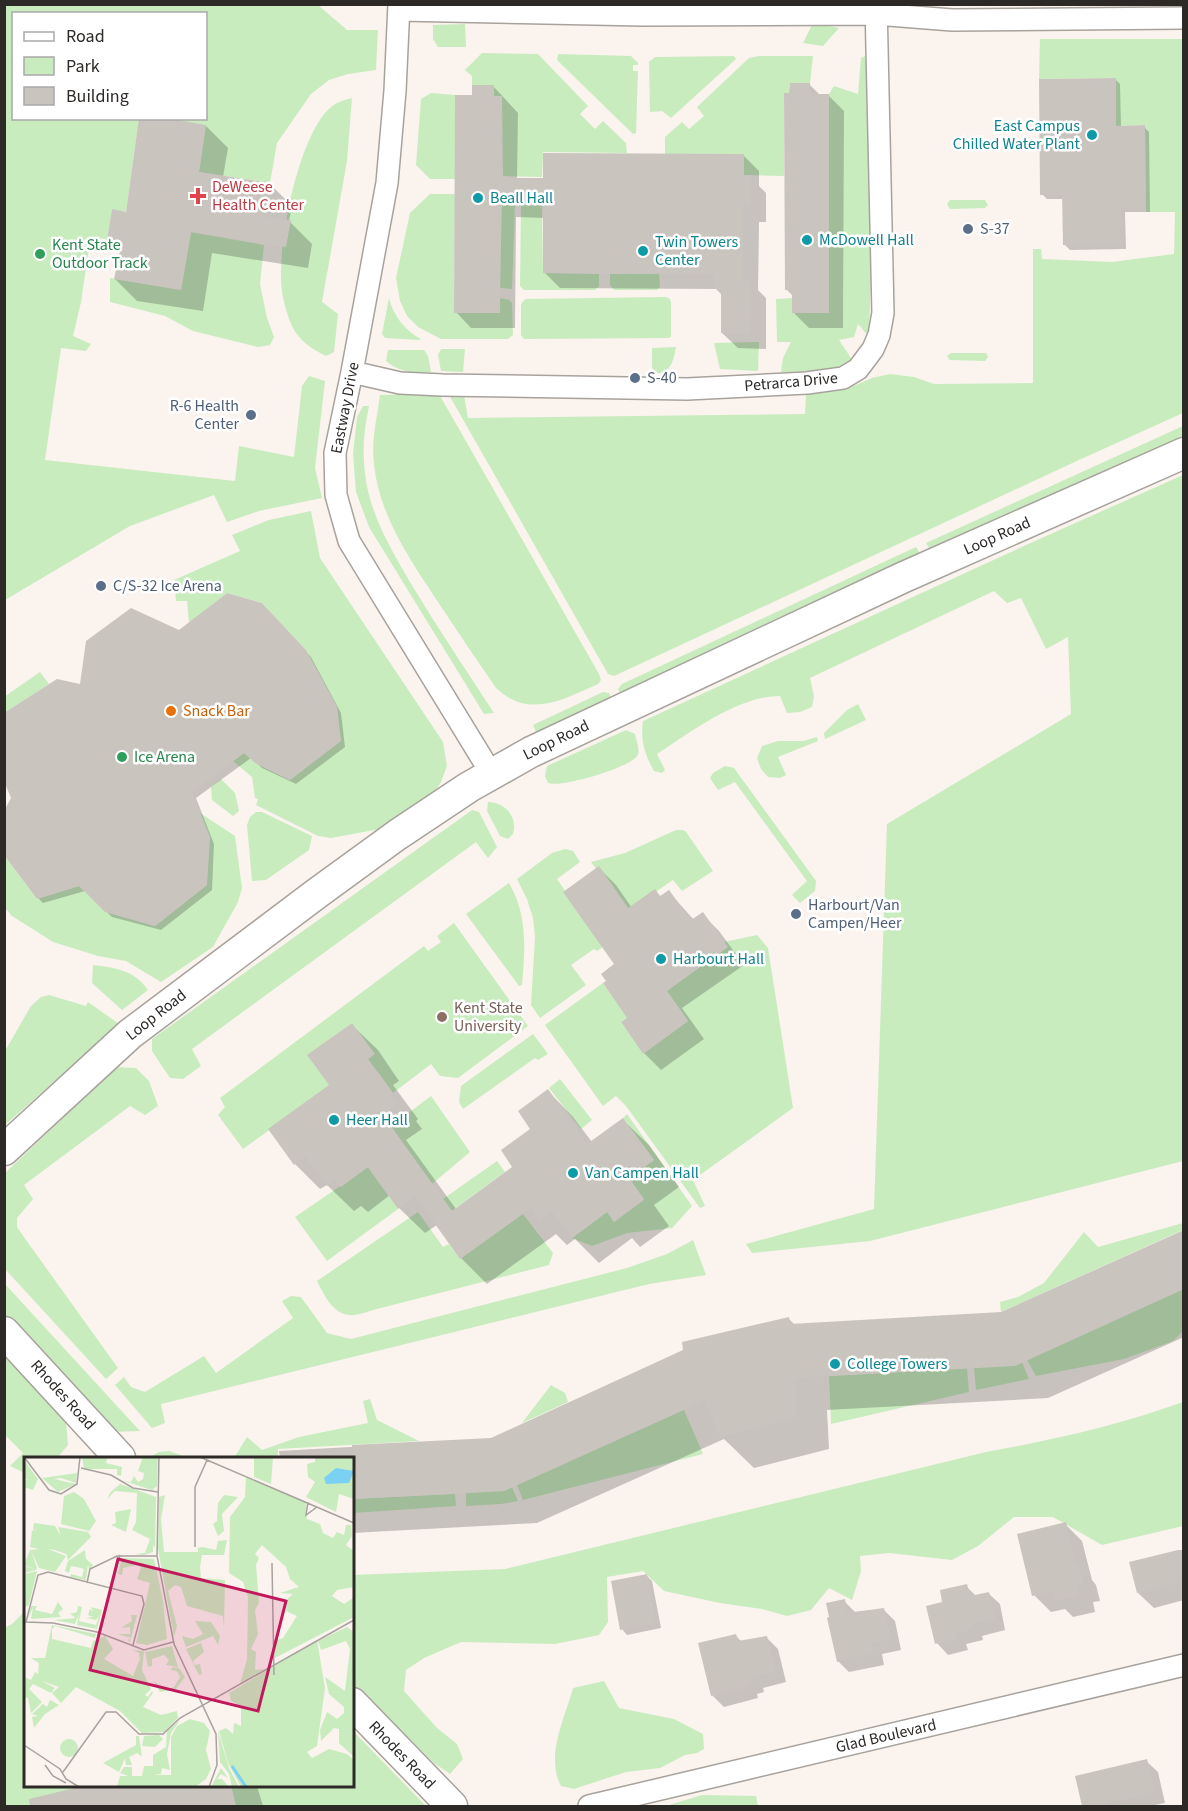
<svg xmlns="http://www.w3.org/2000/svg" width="1188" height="1811" font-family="'Source Sans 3',sans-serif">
<rect width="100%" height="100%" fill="#faf3ee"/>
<path fill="#c9ecbf" d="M5,5h313l29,25h31l-2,40 -28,4 -19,6 -18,14 -34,49 -7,40 -71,-11 7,-47 -39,-6 39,-1v-104h-192v104l125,1 -13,93 -14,-2 -5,30 -6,-2 -2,4 -9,-1 -9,61 -8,34 18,8 -5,7 -25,-3 -16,112 190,21 4,-35 55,11 8,-71 7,-10 16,5 -10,87 7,30 -63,13 -32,11 -13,-27 -84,31 -125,74z
M813,23l26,5 -16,18 -20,-3z
M465,24l1,23h-28l-5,-8v-14z
M1040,39h143v374l-104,47 -465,216 -6,-2 -159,-279h15l4,23 337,-4 1,-20 33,-4 17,-5 16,-7 18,-4 24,3 20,7 99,-1v-134h8l1,10 70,3 62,-8 1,-42h-29l-1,-87 -29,1v-48l-77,1z
M482,53l56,1 50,52 -8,8 15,15 8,-8 23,22 1,10 -84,-1 -1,25 -39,-1 -1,-80h-8v-11h-22v-9l-7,-6z
M558,54l73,2 7,7v2h-5v6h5l-2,62 -3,1 -76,-74z
M734,56l2,3 -65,59 -9,-7 -12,1 -1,-50 6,-5z
M759,56h54l-3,27h-20l-1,10h-5v83l-40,-1 -1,-21h-78v-17l17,-15 7,7 15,-13 -7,-9 52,-49z
M865,56l5,21 1,191 -2,69 -11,-13 -4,13 -15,3 14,21 -26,10 -46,1 2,-14 8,-16h-14l-1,-43 16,-1v15h37v-219l5,-8 24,8 3,-36z
M431,93l24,2v84h-25l-14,-14 5,-66z
M352,98l-5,63 -25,141 16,12 -4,38 -8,4c-14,-7 -27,-15 -34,-30 -4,-9 -9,-25 -10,-35 -6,-42 16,-156 49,-184 6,-5 13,-7 21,-9z
M430,194h25l-1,118 45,1 1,-15 9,2 3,3 1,32 -5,4h-67l-23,-12 -11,-11 -7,-15 -4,-23 14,-65z
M950,200h35l3,5 -3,3 -35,1 -3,-5z
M502,204h13l-3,85 -12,-1z
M521,205h21l1,68 56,1v12l-4,4h-71l-4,-4z
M191,232l73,13 -4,39 7,34 7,19 -4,8 -12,2 -65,-16 -28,-15 -55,-14v-24l71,12z
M610,274h49l1,13 -3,3h-43l-4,-5z
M665,297l4,1 2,4v35l-3,1 -144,1 -3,-4v-31l4,-5z
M389,298c4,17 16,33 32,41l-2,1 -34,-2 -3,-4z
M759,342l-1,29 -38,-2 -6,-26z
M676,347c-2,12 -5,27 -20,26l-4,-5v-20z
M441,349h24l-2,23 -22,-1 -3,-16z
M388,350h36l4,6 3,16c-18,1 -30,1 -45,-11z
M951,353h35l2,4 -3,4 -35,-1 -3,-4z
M439,394l160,280 2,6 -3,4c-36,16 -69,35 -102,4 -18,-26 -36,-53 -54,-80 -29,-44 -63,-91 -68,-144 -3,-23 3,-46 6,-69z
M363,406h6c-5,23 -7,44 -4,67 4,40 26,76 45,109 27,45 56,88 84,131l-10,1 -115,-187 -13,-35 -3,-38 4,-37z
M1183,426v14l-251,113 -6,-10z
M1183,475v686l-313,80 -118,12 -6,-9 128,-35 13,-385 184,-110 -3,-77 -22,12 -25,-51 -14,5 -13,-12 -184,87 4,18 -2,11 -12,5 -13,1 -7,-17c-42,0 -89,36 -123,58l8,16 -3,3 -8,-2c-9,-16 -14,-31 -11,-50l383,-176z
M311,511l9,47 123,184 4,24 -6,16 -11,17 -45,29 -54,10 -13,-2 -62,-31 2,-6 -3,-1 -3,-21 -19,-16 11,-8 11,10 35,17 50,-39 -3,-34 -31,-57 -44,-47 -35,-10 -38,30 -2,-22h-11l-2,-21 66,-29 -8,-16 37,-15z
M916,547l7,11 -301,139 -4,-8 4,-5z
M40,672l9,12 -44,29 -1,-16z
M603,692l6,1 4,8 -61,29 -16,2 -3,-7z
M858,704l8,16 -41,19 -1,-6 23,-23z
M626,730l9,4c1,6 6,17 2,22 -8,12 -76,32 -89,27l-3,-7 2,-10z
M817,737l1,4 -40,16 8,18 -6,3 -12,-1 -7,-8 -4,-11 5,-12 16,-5h25z
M725,766l9,2 82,113 -1,10 -15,12 -8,-8 15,-14 -72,-99 -17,8 -8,-12 3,-5z
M221,779l14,14 4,18 -6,5 -21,-16 -1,-13z
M488,802c17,0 30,15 25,32l-5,5 -8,-3 -13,-25z
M472,810l7,2 18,35 -9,11 -12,-16 -284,207 9,17 -18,13 -13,-1 -18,-27v-12z
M256,812h6l50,24 -3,14 -43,30 -14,1 -5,-56 3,-8z
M200,813l35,23 7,52 -4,14 -25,45 -52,35 -35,-21 -28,-5 -45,-14 -41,-26 -7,-8 -1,-53 33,44 42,-13 27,26 49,14 52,-41z
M676,830h7l3,2 27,39 -31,20 -9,-11 -44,30 -30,-43 -3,2 -5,-7 34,-9z
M565,849l8,2 7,11 -23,17 46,68 -6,4 -3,-2 -23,16 15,20 -46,33 -9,-13 4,-68 -2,-19 -6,-19 -10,-20 35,-26z
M509,883c19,33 16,66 13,102l-3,1 -53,-72z
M454,923l74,103 -70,52 -18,-2 -9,-12 -38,29 -15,-21 -18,-7 14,-11 -22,-31 -44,32 22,31 -87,63 -25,-34 7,-8 -5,-9 204,-152 4,5 13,-9 -4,-6z
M757,935l11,13 25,160 -100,72 12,26 -5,2 -74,-102 -10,-10 -13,10 -58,-81 58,-42 15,21 16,9 -13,9 22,32 45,-33 -21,-30 57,-49z
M93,965c23,3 41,5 55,25l-26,20 -30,-27z
M49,995l37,11 2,-4 31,22 -114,101v-74l26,-45 10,-9z
M533,1034l15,20 -10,6 -3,-2 -72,51 -4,-7 2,-16z
M117,1067l19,1 13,13 9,25 -13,9 -15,-9 -106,79 9,14 -16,19v9l9,13 92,128 -12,11 -101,-110 -1,-95z
M560,1079l32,41 -11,9 -32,-41z
M431,1096l39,56 -38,32 -41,-58z
M627,1114l65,92 -20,22 -45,5 -35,13 -20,-8 35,-26 7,10 30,-22 -15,-22 25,-18 -31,-42z
M497,1161l8,11 -63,46 -9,-12z
M368,1167l30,42 -71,52 -32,-44z
M418,1212l25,35 6,-3 11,15 63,-45 30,39 -4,12 -176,45c-7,2 -16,6 -24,5 -16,-1 -26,-22 -32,-34z
M1183,1223v7l-182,82 -1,-10 18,-5 26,-14 40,-51 14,15z
M693,1240l13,35 -57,9 -488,120 4,19 -13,5 -37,-43 9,-8 7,10 14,5 59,-36 12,17 77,-55 -11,-17 9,-5 10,1 26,36 24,6 276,-71 40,-14z
M5,1284l135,147 -30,1 -105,-115z
M1183,1289v42l-10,10 -49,18 -88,17 -9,-16z
M4,1356l62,65 2,24 -11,13h-31l-1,15 -15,-7 13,-13 -18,-18z
M1022,1362l7,17 -53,11 -2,-22z
M967,1368l2,24 -138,32 -2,-48z
M551,1385l14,8 3,9 -46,21z
M370,1399l7,21 42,21 -141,8v9h-44l13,-21 15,13 37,-13 69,-14 -5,-22z
M1183,1402v124l-81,19 -49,-28h-39l-36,29 -26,14 -63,-7 -29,3 1,15 -9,29 -23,-12 -18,22 -24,6 -25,-7 -42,-6 -56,-12 -21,-20 -36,6 1,45 -9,13 -44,9 -94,-2 -37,16 -18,12 -2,21 33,37 20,16 6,15 -13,15 -16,-11 -81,-79 -1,-109 153,-6 481,-117c67,-12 133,-27 197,-50z
M684,1410l19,44 -180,46 -6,-15z
M169,1451l20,7h-41l11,-6z
M512,1487l6,14 -17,3 -35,2v-13l38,-2z
M455,1494l1,12 -103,7v-14z
M25,1611l1,175h326l1,-55 73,75h-421l-1,-178 8,-4z
M604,1681l15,27 55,11 29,15 1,15 -7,4 -12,2 -25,13 -34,4 -52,17 -13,-3c-16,-30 4,-68 12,-98z
M702,1795l54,1 2,10h-92z"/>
<path fill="#0003" d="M1115,79l5,5 1,43h23l5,5 1,80h-25l1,37 -56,1 -6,-6v-45h-17l-5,-5z
M809,84l11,11h8l16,16 -1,217h-34l-16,-16v-16l-7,-7 5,-195z
M493,86l25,27 -1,67 27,-1 199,-24 16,16v15l7,7v29h-7l-1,68 8,8v51l-28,-1 -16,-15v-38l-6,-6 -156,-1 -16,-16 1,-54 -29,-1 -1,111h-44l-15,-16 17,-216z
M206,126l22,22 -5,29 47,7 22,22 -3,15 23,23 -4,24 -96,-15 -9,58 -66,-10 -22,-22 6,-28 -12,-12 18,-26z
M261,605l50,52 30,56 4,34 -49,37 -34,-16 -11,-10 -55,40 18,46 -2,46 -51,40 -49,-13 -27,-26 -42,12 -5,-5 43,-212 98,-54z
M599,868l17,17 16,23 29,-11 8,-5 25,28 8,-6 17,17 25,34 -62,43 22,31 -43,31 -17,-17 -15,-35 -13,-54z
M352,1025l26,25 21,31 -6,4 25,34 -2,2 6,8 -16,11 50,69 58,-42 34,-76 25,26 19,25 31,-22 26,25 30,42 -25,18 15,21 -29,21 -8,-9 -33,25 -24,-24 -8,6 -11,-11 -69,50 -26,-26 -24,-33 -12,8 -26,-25 -9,-13 -22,17 -7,-6 -7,5 -27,-26 -7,4 -25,-25 36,-79z
M1184,1232v105l-136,61 -221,12 2,39 -75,19 -30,-29 -187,84 -185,10v-75h-72l-1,-7 212,-12 297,-121 7,7 207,-11z
M1065,1524l17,17 10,39 4,5 4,16 -7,1 2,10 -22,5 -8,-8 -14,3 -17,-17z
M1184,1551v49l-30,8 -16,-15z
M647,1576l5,5 9,47 -34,7 -5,-6z
M966,1586l10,10 12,-3 12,11 5,26 -23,6 1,4 -17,4 2,6 -20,5 -11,-12 7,-40z
M844,1601l11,11 28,-3 12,12 6,29 -19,4 2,11 -35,7 -11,-11 -7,-43z
M735,1635l7,7 25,-4 11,11 8,33 -23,6 1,4 -7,2 1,4 -34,9 -12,-12z
M1146,1761l12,11 7,31 -15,3h-66l-7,-29z
M94,1786h163l6,20h-230l-1,-6z"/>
<path fill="#cac4bf" d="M1116,78v48l29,-1 1,82 -25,1v37h-58l-1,-50h-22l-1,-116z
M790,83h20v11h19v219h-37v-23h-7l-1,-197h5z
M472,85h22v11h8l-1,82h42v-25l201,1v21l7,1v31l-8,-1v75h8l-1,53 -29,-1v-44h-7v-15l-171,-1v-70l-42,-1 -1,111h-46l1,-218h17z
M139,118h28l39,7 -7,47 71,11 -5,34 26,3 -5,27 -95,-15 -10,58 -67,-11 8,-37 -15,-2 5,-31 14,3z
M227,593l35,10 44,47 31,57 4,34 -51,39 -35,-17 -11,-10 -52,39 18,45 -3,48 -52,41 -50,-14 -26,-26 -42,13 -33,-44v-44l7,-13 -7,-17v-68l53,-34 23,5 6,-43 45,-33 48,22z
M599,866l29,42 27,-19 5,7 9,-6 22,30 12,-8 25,35 -61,44 21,30 -45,33 -22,-32 6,-4 -24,-35 3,-2 -5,-7 13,-10 -51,-72z
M352,1023l23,31 -7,5 25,34 -2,2 6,8 -15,11 70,97 60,-44 -11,-17 29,-21 -12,-18 30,-22 39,55 36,-26 31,42 -25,18 15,21 -30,23 -7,-10 -35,26 -20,-27 -12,9 -8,-13 -72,52 -45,-63 -17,13 -30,-42 -27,20 -6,-7 -8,6 -22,-30 -11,9 -26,-36 61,-44 -22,-30z
M1184,1230v59l-169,77 -220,12 2,39 -77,20 -15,-37 -201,91 -152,8v-54l139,-7 192,-88 -1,-8 107,-25 1,7 211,-12z
M1066,1522l10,45 3,-1 5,18 -7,1 2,10 -24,6 -3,-10 -20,5 -15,-62z
M1178,1550h6v32l-47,11 -8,-31z
M647,1574l9,49 -36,7 -9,-49z
M967,1584l3,12 19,-4 6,27 -23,5 1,5 -17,4 1,6 -22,5 -9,-38 16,-4 -2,-12z
M845,1599l2,14 37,-5 7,31 -20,4 2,11 -36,8 -10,-44 2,-1 -3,-14z
M736,1634l2,7 29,-5 9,35 -24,6 1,4 -7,2 1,4 -36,9 -13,-53z
M1147,1759l8,33 -46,11v3h-27l-7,-30z
M87,1785h144l5,21h-206l-1,-7z"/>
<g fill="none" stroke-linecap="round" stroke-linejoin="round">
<defs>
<path id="street" d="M399,4l-4,87 -8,92 -35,189 -17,81 1,42 13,46 142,232
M399,10l244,5 233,-1 76,6 232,-2
M352,372l48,11 42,2 245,4 120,-6 36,-5 15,-9 15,-20 6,-14 4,-22 -7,-309
M589,1806l595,-141"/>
<path id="secondary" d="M4,1150l126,-116 186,-140 81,-59 72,-48 62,-35 373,-175 280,-124
M4,1332l116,126
M352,1703l100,103"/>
</defs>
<use href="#street" stroke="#a8a29d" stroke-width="24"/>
<use href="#secondary" stroke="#a8a29d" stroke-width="33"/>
<use href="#street" stroke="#fff" stroke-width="21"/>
<use href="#secondary" stroke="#fff" stroke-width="30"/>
</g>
<g fill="#0f9aa8" stroke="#fff" stroke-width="2">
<circle cx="1092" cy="135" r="6"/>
<circle cx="478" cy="198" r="6"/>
<circle cx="807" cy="240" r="6"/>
<circle cx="643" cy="251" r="6"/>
<circle cx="661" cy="959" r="6"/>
<circle cx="334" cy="1120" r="6"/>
<circle cx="573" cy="1173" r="6"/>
<circle cx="835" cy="1364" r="6"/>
</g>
<path fill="#e0444e" stroke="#fff" stroke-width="2" d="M195 187h6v6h6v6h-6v6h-6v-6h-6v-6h6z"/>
<g fill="#5c6f8a" stroke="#fff" stroke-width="2">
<circle cx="968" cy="229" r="6"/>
<circle cx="635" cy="378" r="6"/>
<circle cx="251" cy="415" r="6"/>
<circle cx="101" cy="586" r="6"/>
<circle cx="796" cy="914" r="6"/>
</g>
<g fill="#2e9e5b" stroke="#fff" stroke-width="2">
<circle cx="40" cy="254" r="6"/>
<circle cx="122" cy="757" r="6"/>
</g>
<circle fill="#e8710a" stroke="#fff" stroke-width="2" cx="171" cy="711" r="6"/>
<circle fill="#8d6e63" stroke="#fff" stroke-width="2" cx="442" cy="1017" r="6"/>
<g text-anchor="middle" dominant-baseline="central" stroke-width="5" stroke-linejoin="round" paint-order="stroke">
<g font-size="16" fill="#0d838f" stroke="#fff" text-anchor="start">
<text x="1080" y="126" text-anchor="end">East Campus<tspan x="1080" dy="18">Chilled Water Plant</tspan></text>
<text x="490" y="198">Beall Hall</text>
<text x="819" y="240">McDowell Hall</text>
<text x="655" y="242">Twin Towers<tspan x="655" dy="18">Center</tspan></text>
<text x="673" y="959">Harbourt Hall</text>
<text x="346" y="1120">Heer Hall</text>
<text x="585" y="1173">Van Campen Hall</text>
<text x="847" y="1364">College Towers</text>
</g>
<g font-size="16" fill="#be3a42" stroke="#fff" text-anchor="start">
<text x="212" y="187">DeWeese<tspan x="212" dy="18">Health Center</tspan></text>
</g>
<g font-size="16" fill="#4e5e75" stroke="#fff" text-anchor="start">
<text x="980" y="229">S-37</text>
<text x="647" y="378">S-40</text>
<text x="239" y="406" text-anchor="end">R-6 Health<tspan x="239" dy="18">Center</tspan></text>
<text x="113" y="586">C/S-32 Ice Arena</text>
<text x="808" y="905">Harbourt/Van<tspan x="808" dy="18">Campen/Heer</tspan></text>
</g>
<g font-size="16" fill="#27864d" stroke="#fff" text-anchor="start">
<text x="52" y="245">Kent State<tspan x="52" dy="18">Outdoor Track</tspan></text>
<text x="134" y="757">Ice Arena</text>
</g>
<g font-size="16" fill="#2c2927" stroke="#fff">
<text transform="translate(791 382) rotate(-5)">Petrarca Drive</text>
<text transform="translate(345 408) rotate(-79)">Eastway Drive</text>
<text transform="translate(997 536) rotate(-24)">Loop Road</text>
<text transform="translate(556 740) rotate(-26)">Loop Road</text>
<text transform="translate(156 1015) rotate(-38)">Loop Road</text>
<text transform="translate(63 1395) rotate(48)">Rhodes Road</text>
<text transform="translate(886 1736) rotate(-13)">Glad Boulevard</text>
<text transform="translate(402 1755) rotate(46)">Rhodes Road</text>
</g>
<g font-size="16" fill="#c56008" stroke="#fff" text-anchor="start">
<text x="183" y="711">Snack Bar</text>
</g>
<g font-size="16" fill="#785e54" stroke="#fff" text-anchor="start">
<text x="454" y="1008">Kent State<tspan x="454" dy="18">University</tspan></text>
</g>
</g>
<g transform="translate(24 1457)">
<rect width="330" height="330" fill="#faf3ee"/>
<path d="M58,0h26l-2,6 16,4 -1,9 -4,-1v-6h-33zM119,0h15l-1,29 -5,4 -28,-9 7,1 3,-6 4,6 5,-3 1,-6 -6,-2zM230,0h19l-2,27 -17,-7zM291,0h39v42l-15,-5 -3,18 -30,-15 9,-15 -7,-5 -1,-13 8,-2zM0,3l14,19 -5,11 -9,-3v-7l5,-1h-5zM53,16l-1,10 -15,-5 -7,1 22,5 -18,8 -16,-14zM222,20l60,25 1,17 13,5 3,9 10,5 4,-6 7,3 2,-10h5l1,11 -6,9 8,6v36l-17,3 -5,6 12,8 9,-6 1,19 -79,41 -1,-17 9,-3 14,-22 -11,-5 2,-13 5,-4 -13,-1 19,-6 -9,-8 -4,-12 -24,-22 -7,9 4,4 -3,7 3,38 -4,7 3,24 -7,15 5,3 -1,18 10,-1 -25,15 7,-25 1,-62 -5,-15 -14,-9 1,-56 15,-20zM95,27l-5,6 6,-6 36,13 -1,51 -2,-3v7l-9,3h9h-11l-6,-1 9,-1 5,-14 -18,-9 4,-8 1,-29 -22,-2 -8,8 3,-6zM50,35l10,7 12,22 -7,10 -28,-7 3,-28zM141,38l-4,25 3,32h34v-4l5,-1 13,3 2,-9 9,-1 -3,15h-22l-2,12 1,11 24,2 -1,49 -1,-13 -36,-10 -6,-19 -6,-2 -7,6 9,35 -3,11 -16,-88 1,-52zM200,38l14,2 -16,17 2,17 -6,5 -5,-12 4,-3 1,-18zM107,52l-5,23 -15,-7 5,-2 -1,-11zM10,66l21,3 9,15 2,13 -11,-4 -7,-1 18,7 -11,16 -16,-4 -8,-17 6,17 -1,2 -12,3v-7l11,3 -11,-4 6,-15 9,-1 -9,-2 2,-16 7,-3 -6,2zM34,70l30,5 3,5 -23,23zM61,93l1,9 7,6 -4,6 -1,-7 -2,16 -16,-3 1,-3 11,3 2,-8 -7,-2 -6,-1 -2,7 -4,-2 3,-10zM98,101l32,1 15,69 -6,-26 4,37 -20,6 -11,-2 14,-60 -13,-4 4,-12 -4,-2 -14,3 -1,7 -4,-1zM13,114l-8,34 -5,2v-33zM34,145l5,7 -5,4 3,4 -30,2 2,-12 -5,12 3,-13h16h-10l-2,4 17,4zM54,149l4,1 -3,14 17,4 3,-9 -3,4 -10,-2 7,-1 -5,-2 2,-6 3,3 -2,-5 11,3 -5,19 -20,-4 2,-11 -4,10 -21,-4 22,-2 -6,-4 7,-2zM107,158h6l-7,27 -3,-2 3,-1 1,-1 -13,-4h12v-7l-9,1 11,-7zM171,164l16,1 9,14 -2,9 -5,-9 -27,11 -4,-11 11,3 10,-5zM28,168l44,9 -1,4 -40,-12 -3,3v10l39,9 2,-7 12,-5 8,13 -9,10 29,17 7,-17 -1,-6 -7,-3 12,1 -2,19 9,19 -6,6 3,2 4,-6 1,2 -10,14 18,8 16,-4 1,7 -14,14 -22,1 -22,-22 -44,-24 -15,16 -9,-10 7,-6 -17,-6 13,7 -4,5 -18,-9 -4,5 13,13 -11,11 -3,-15 -4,-1v-20l7,3 4,-8 3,2 1,-11 -8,-5h14zM323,170l7,5v125l-15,-14v-14l-5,-1 -13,13 -1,-11 7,-18 10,7 7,-6v-6l-15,-13 -4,-17 20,14 5,-42 -4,-8 -25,9 -3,-9zM293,183l8,48 -8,58 -10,6 5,6 17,-9 18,5 7,6v27h-113l-13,-24 -9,-32 7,-3 7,6 1,-11 7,3v-20l-10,-5 -2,-8zM177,186l3,9 -11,9 2,4 5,-1 2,10 -3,1 -13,-26zM148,189l6,21 -12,-2 3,-5 -5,-5 -12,4v7l-4,1 -3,-15zM149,210l6,1 6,9 -10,13 -15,2 -7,-11 15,9 6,-3 6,-10 -3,-6 -7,-1zM26,243l9,5 -14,9 -11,14 -2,-11 6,-1 -6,-2 11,-10 4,3zM166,262l14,4 6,8 -4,19 5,19 -5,10 -11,8h-78l3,-11h8l-8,-3 4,-6h8v9h10l2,-10h9v-11l13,-8 1,-16 13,-11 -9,13 -4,21 3,16 -8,-2 -1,6 -8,1h18v-38l6,-11zM194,274l11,37 10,19h-7l-3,-13 -9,-12zM135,278l4,4 -8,8 -13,-1 2,-10zM112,279h3l3,21 -5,-4 -8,4 3,8h-6l-1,-7 -6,14 -16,-9 33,-18zM36 291a9 9 0 1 1 18 0a9 9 0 1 1-18 0ZM197,311l7,10 -7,-4 -4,5h5l7,8h-18z" fill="#c9ecbf"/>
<path d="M312,11l18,3 -5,12 -23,1 -2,-6z" fill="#7bd1f3"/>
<path fill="none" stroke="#7bd1f3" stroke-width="3" d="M208,309l14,21"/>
<path fill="none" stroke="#a8a29e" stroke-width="1.5" d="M0,0l25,33 12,4 16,-10 3,-27M135,0l-2,99 17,88 42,90 1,31 -8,22M176,0l154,66M57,11l30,7 22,13 25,4M284,45l-2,13 11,-8M171,90v-60l12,-27M248,106l2,112M63,126l3,-14 27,-13h40M76,176l20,-78M109,188l11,-41 -2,-8 -94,-24 -10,3 -12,47 27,1 44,9 47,18 29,-8M0,288l36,24 6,10 13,8M21,308l8,11 13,7M39,315l43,-60h10l23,22h24l17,-16 174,-98"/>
<path fill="#c2185b" fill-opacity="0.15" stroke="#c2185b" stroke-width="3" d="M94,102l168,42 -28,110 -168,-41z"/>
<rect width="330" height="330" fill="none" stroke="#2c2927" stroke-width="3"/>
</g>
<rect width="1188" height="1811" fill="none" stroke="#2c2927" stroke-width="12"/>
<rect x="12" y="12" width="195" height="108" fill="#ffffff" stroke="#aba9a9" stroke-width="1.5"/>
<rect x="24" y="32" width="30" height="9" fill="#ffffff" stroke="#aba9a9" stroke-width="1.5"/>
<text x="66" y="42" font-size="18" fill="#2c2927">Road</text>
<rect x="24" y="57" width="30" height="18" fill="#c9ecbf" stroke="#aba9a9" stroke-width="1.5"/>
<text x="66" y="72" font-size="18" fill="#2c2927">Park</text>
<rect x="24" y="87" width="30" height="18" fill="#cac4bf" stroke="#aba9a9" stroke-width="1.5"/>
<text x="66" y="102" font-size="18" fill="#2c2927">Building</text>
</svg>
